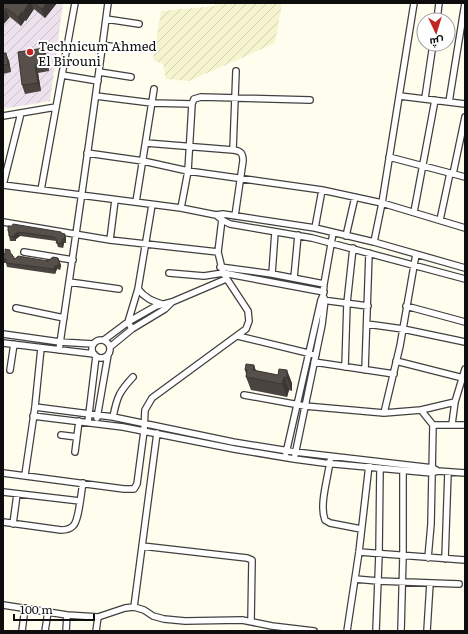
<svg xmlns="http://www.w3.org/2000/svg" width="468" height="634" font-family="Literata,Cairo,serif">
<defs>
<pattern id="industrial-furrows" width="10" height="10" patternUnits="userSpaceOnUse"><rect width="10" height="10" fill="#ece1ec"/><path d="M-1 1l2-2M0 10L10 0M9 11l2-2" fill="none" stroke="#c9c0c9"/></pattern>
<pattern id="farmland-furrows" width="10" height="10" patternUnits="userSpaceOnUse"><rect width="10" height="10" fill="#f5f4ce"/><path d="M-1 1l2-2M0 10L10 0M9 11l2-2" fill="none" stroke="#d1d0b0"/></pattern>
</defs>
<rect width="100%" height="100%" fill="#fffdee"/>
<path fill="url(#industrial-furrows)" d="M3,3h60l-13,98 -47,8z"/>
<path fill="url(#farmland-furrows)" d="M216,3h66l-7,40 -86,38 -23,-2 -3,-15 -10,-4 8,-49 54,-5z"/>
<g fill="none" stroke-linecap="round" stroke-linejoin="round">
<defs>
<path id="minor" d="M106,19l33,5
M437,20l2,-17
M102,45l28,4
M99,72l32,5
M62,75l36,6
M96,96l56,7 40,1 2,-5 7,-2 109,3
M400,96l65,8
M425,98l8,-54
M449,102l16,-99
M21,113l-18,72 178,23 35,7 7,-1 92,14 59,14 91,26
M3,116l53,-9
M146,143l87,7c8,1 10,3 10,11l-8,55
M233,150l3,-79
M87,153l56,8 45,10 134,19 60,13 83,25
M389,157l76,20
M453,174l12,-57
M41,190l34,-187
M136,202l18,-113
M181,208l7,-37 4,-67
M414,212l21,-112
M216,215l6,5 8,4 82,14 153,41
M440,220l10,-47
M3,222l107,18 108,12 5,21 25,38 1,10 -3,8 -94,69 -7,12 -1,21 -7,53 -3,5h-10l-121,-16
M315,228l7,-38
M346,236l9,-39
M110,240l5,-40
M374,242l8,-39 32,-200
M24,252l49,8
M218,252l4,-33
M220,267l52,7 52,10
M169,273l35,3 19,-3 101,19
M272,274l3,-42
M294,278l4,-43
M69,282l50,7
M138,289c7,9 14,12 24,15
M322,300l46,6
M406,306l59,16
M16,308l48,10
M367,324l36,5 62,13
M132,329l-4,-7 10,-33 14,-84
M3,334l57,8 33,2
M238,336l78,19
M104,340l24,-18 28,-16 16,-4 54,-23
M92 349a9 9 0 1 1 18 0a9 9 0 1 1-18 0Z
M3,343l91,11
M110,347l22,-18 33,-20 7,-7
M59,350c17,-115 34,-231 49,-347
M396,361l67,17
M314,362l80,12
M345,367l2,-64 6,-55
M10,370l4,-26
M365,370l4,-117
M244,395l61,11 79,7 37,-3 34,-8
M35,407l78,10 120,25 62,10 138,16 5,3
M421,410l12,15
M384,413l16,-67 16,-92
M33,416l90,11 111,22 60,10 30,4 108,10 6,-2 27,2
M113,417c4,-20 6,-25 20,-40
M97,418l11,-63
M88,422l8,-66
M452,424l3,-22 10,-33
M61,435l16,2
M75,452l4,-31
M286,453l35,-153 2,-4
M295,455l27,-130 3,-25 -2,-4 1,-12 9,-51
M330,461c-2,17 -11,44 -5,59l5,3 31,6
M25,475l10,-68 6,-59
M3,492l77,9
M3,522l58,8c4,0 9,-1 12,-4 6,-5 8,-34 10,-43
M13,524l4,-30
M142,546l105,12 5,2 -1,61
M359,552l106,8
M428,558l3,-34 2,-99h32
M445,559l3,-87
M355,579l23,2 81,3
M3,605l64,10 31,2 27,-9 9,-1 10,3 9,6 11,3 21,2 57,-1 30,6 42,5
M134,607l23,-174
M22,631l3,-23
M45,631l3,-19
M66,631l1,-16
M96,631l2,-14
M347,631l12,-79 10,-87
M376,631l3,-77 1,-86
M401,631l2,-75v-85
M427,631l3,-48"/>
</defs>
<use href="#minor" stroke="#404040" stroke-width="8"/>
<use href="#minor" stroke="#fff" stroke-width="5.5"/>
</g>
<path fill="#4a4440" d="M3,3h54l-12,15 -11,-9 -8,12 -1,-1 -4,6 -11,-9z
M44,48l3,8 2,15 -11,2 3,18 -16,3 -3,-9z
M3,53l6,8 2,11 -8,2z
M8,231l54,2 4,5v5h-2l-1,5 -5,-1 -2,-6 -36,-5 -4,3v2h-6z
M3,253l9,1 3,5 31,2v-1h3l9,-2 3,7 -1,5 -3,-1 -2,5 -48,-7 -1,-4h-2l-1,-2z
M254,365l2,6 22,4 1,-6 13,14v8l-3,-1 -2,7 -36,-7 -5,-13v-3l-1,-4z"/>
<path fill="#3c3734" d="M29,3h2l3,6 -8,12 -3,-8z
M47,3h10l-12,15 -3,-9z
M6,8l4,9 -7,8v-13z
M22,12l3,8 -4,6 -3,-9z
M44,48l3,8 2,15 -3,-8z
M6,53l3,8 2,11 -3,-8z
M35,65l3,8 3,18 -3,-8z
M18,232l2,4 -4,3v2l-2,-4v-2z
M65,234l1,4v5l-2,-4z
M62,239l2,4 -1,5 -1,-5z
M58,258l3,7 -1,5 -1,-4z
M56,265l1,4 -2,5 -1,-5z
M254,365l4,13 -5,-8z
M287,370l5,13v8l-5,-13z
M284,377l5,13 -2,7 -5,-13z"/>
<path fill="#564f4a" stroke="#3c3734" d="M3,3h26l-6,10 -1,-1 -4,5 -12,-9 -3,4z
M34,3h13l-5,6z
M44,48l2,15 -11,2 3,18 -16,2 -4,-33z
M3,53h3l2,11 -5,1z
M13,224l48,8v1l4,1 -1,5h-2v4h-6l1,-3 -3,-3 -36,-5 -4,3v2l-5,-1v-4l-1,-1v-5h4z
M5,249l5,1v2l5,7 3,-3 30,5 -2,-1h3l4,-3 5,1v2h1v6l-3,-1 -2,4 -48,-6v-4h-3v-6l2,1z
M246,364l8,1 -1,5 25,5 1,-6 8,1v8l-3,-1 -2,7 -36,-7 1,-7h-2z"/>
<circle fill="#c02623" stroke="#fff" stroke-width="1.5" cx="30" cy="52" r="4"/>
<g text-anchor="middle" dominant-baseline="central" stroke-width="4" stroke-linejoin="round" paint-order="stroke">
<g font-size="13" fill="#0d0d0d" stroke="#fff" text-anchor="start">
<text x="38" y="45">Technicum Ahmed<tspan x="38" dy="15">El Birouni</tspan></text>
</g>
</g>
<rect width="468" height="634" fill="none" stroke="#0d0d0d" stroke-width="8"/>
<g transform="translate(436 32) rotate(176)"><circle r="19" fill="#ffffff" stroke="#9e9e9e"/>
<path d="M0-3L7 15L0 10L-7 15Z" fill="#c02623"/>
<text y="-6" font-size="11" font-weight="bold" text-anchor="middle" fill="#0d0d0d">ش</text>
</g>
<path d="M14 614v6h80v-6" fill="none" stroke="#0d0d0d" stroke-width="2"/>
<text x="20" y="614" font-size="12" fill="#0d0d0d" stroke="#ffffff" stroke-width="3" paint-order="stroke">100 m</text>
</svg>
